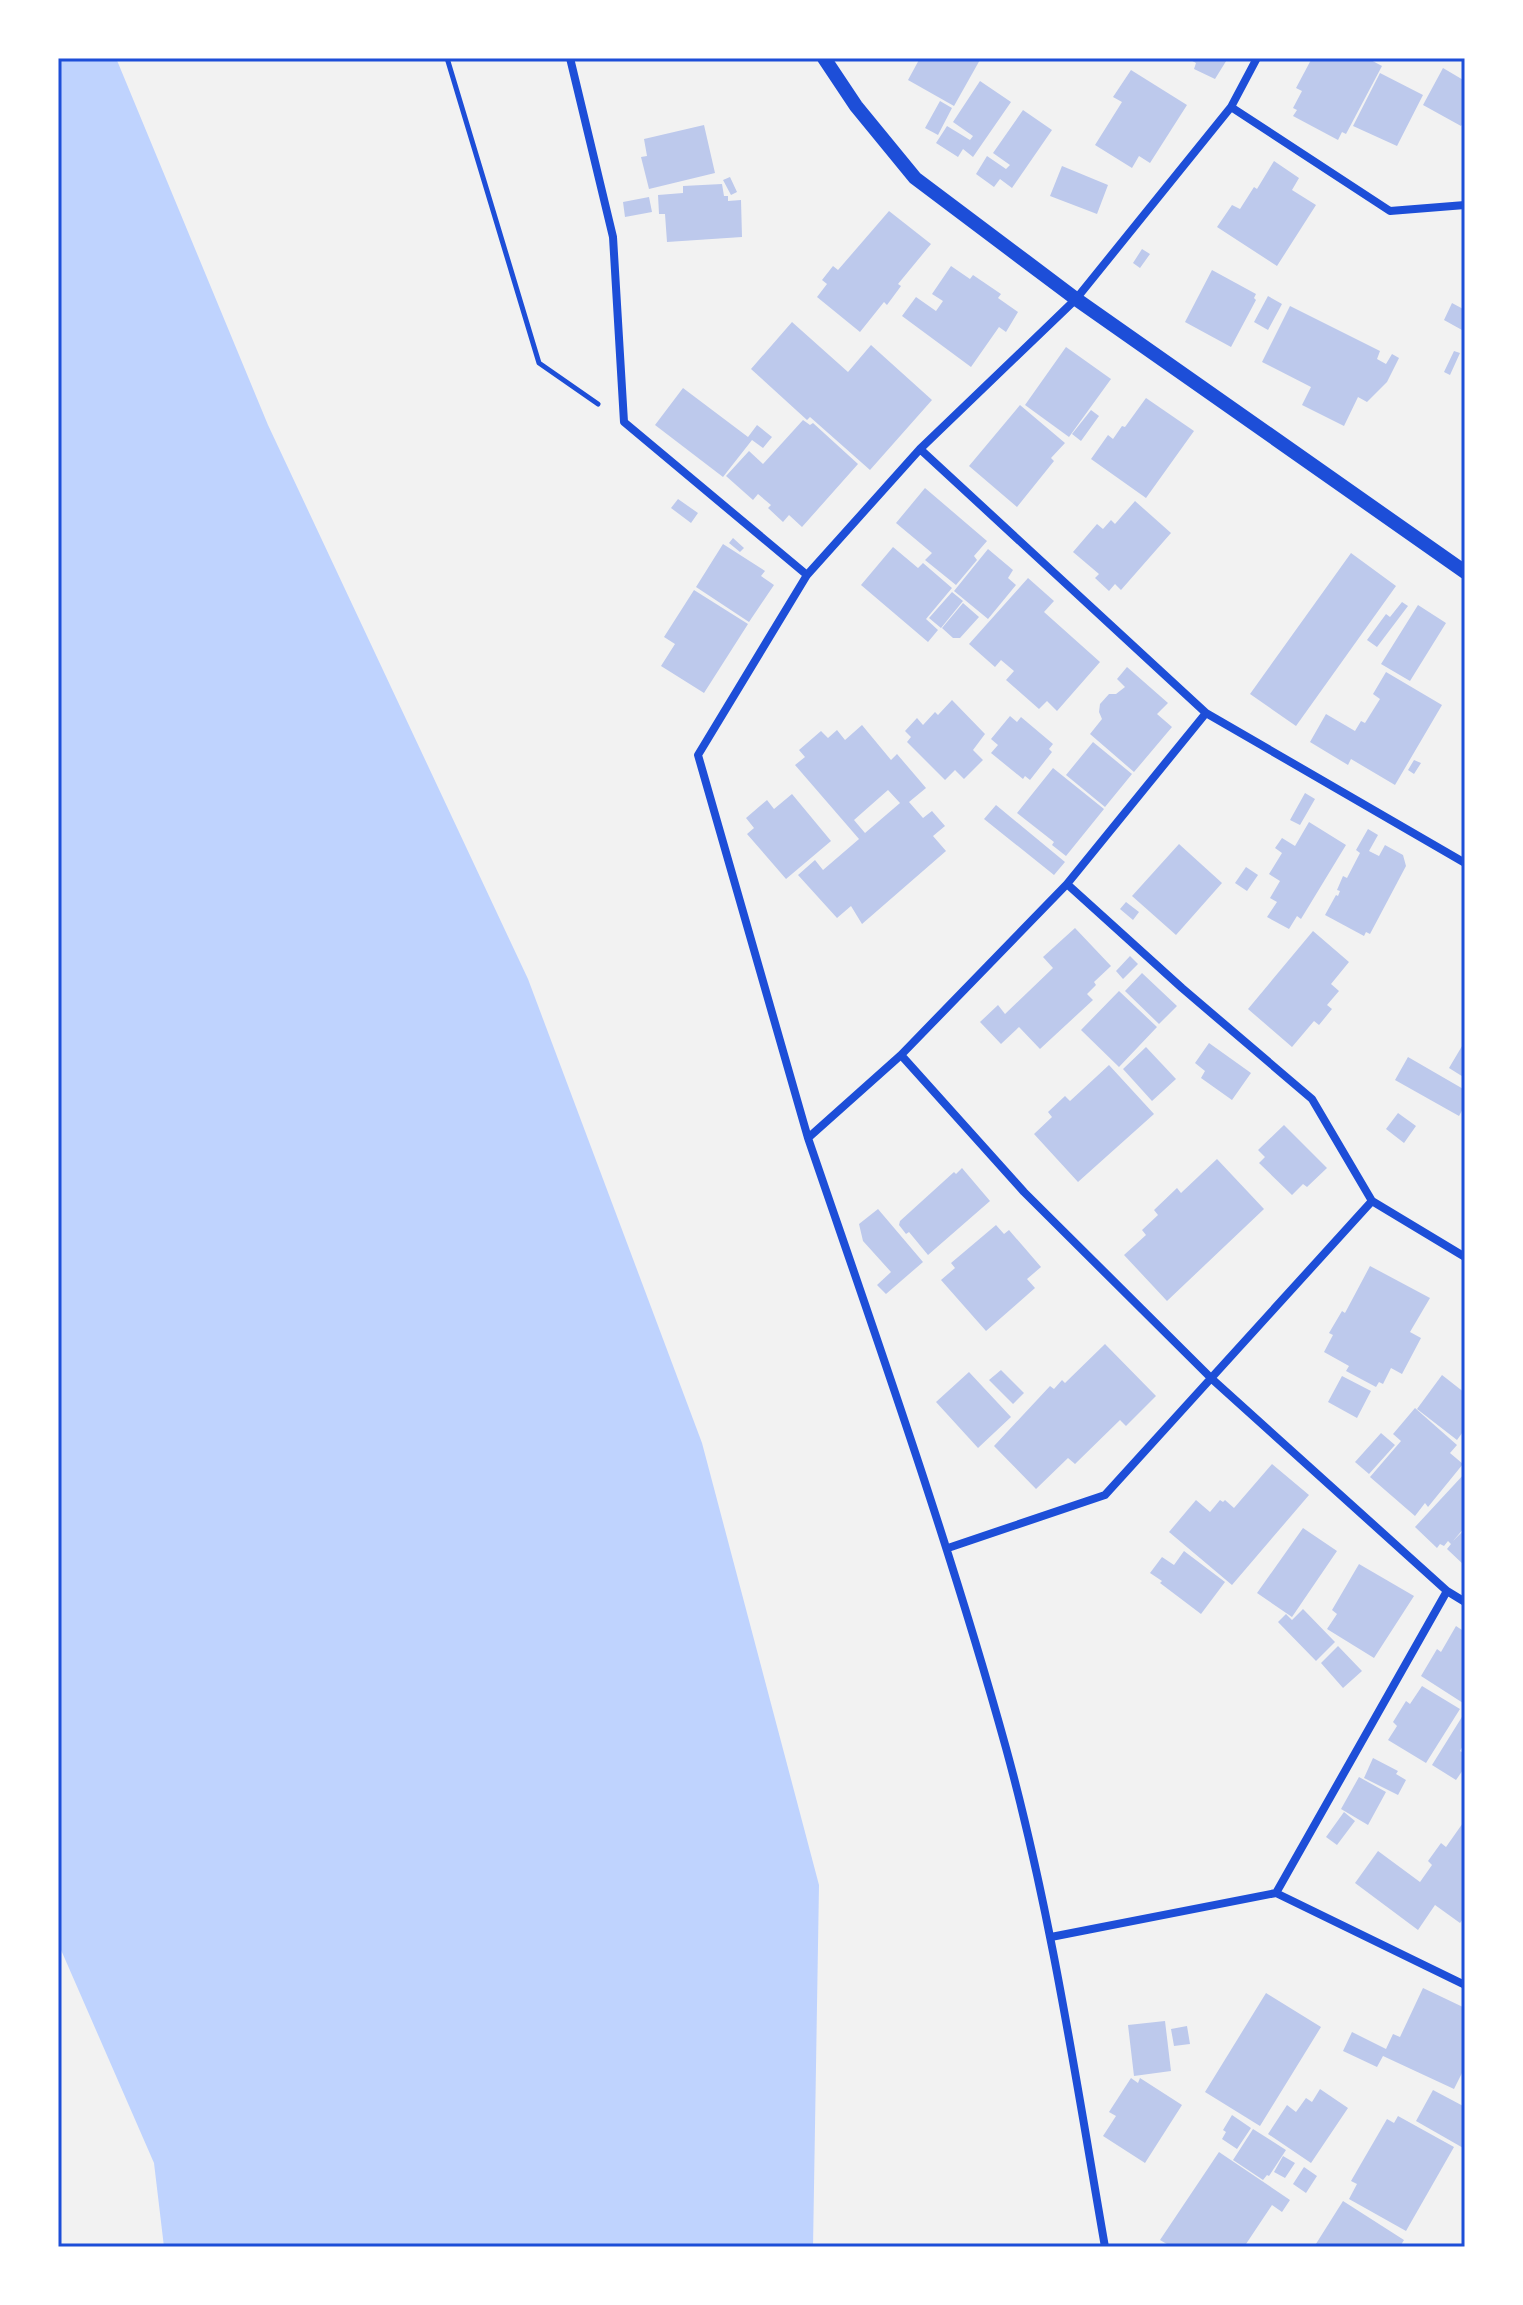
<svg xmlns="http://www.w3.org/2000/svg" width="1523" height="2305" font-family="Signika,sans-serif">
<rect width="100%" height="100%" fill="#f2f2f2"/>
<path fill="#bfd3fe" d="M58,58h58l152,367 260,554 174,464 117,442 -6,362h-649l-10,-84 -96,-220z"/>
<path fill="#bdc9ec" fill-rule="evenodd" d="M920,58h61l-27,48 -46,-26z
M1187,58h41l-13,21 -21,-10 2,-6z
M1312,58h55l15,8 -36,68 -4,-2 -4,8 -45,-24 4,-6 -4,-2 9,-17 -6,-3z
M1443,68l22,13v39l-4,6 -38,-21z
M1131,70l56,35 -37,58 -11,-7 -7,12 -37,-23 27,-43 -9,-5z
M1380,73l43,22 -26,51 -44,-20z
M980,81l31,21 -38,55 -10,-8 -5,8 -22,-14 11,-17 23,14 3,-4 -20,-14z
M940,101l12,7 -14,27 -13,-7z
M1023,110l29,20 -40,58 -12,-9 -6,8 -18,-13 11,-18 19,13 4,-4 -17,-12z
M704,125l11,48 -66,16 -8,-32 6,-1 -3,-17z
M1274,161l25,17 -7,12 24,15 -39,61 -60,-39 15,-22 8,4 14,-22 3,2z
M1062,166l46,19 -11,29 -47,-18z
M730,177l7,15 -6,3 -8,-15z
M722,184l2,12h4v5l13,-1 1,37 -75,5 -2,-28h-6l-1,-19 25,-2v-7z
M649,197l3,15 -27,5 -2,-15z
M889,211l42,33 -33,40 3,2 -14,19 -3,-3 -24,30 -43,-35 10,-13 -5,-4 11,-14 5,4z
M1142,249l8,5 -10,14 -7,-5z
M951,266l19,13 3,-4 28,19 -3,4 20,14 -12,20 -7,-5 -28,40 -69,-51 14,-19 20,14 7,-10 -11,-7z
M1212,270l44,24 -2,4 2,2 -25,47 -46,-25z
M1268,296l14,8 -14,26 -14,-8z
M1452,303l13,7v15l-3,5 -18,-10z
M1290,306l90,45 -3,8 9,5 6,-10 7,4 -12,24 -20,20 -9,-5 -14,29 -42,-21 9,-18 -49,-25z
M792,322l56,50 23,-27 61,55 -62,70 -60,-53 -3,3 -56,-51z
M1066,347l45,32 -42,58 -44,-32z
M1454,351l6,2 -10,22 -6,-3z
M683,388l65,49 9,-12 15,12 -9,11 -11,-8 -29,37 -68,-52z
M1146,398l48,33 -48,67 -55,-39 17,-24 5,4 9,-13 3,1z
M1020,405l45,38 -14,15 3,3 -37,46 -48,-41z
M1091,410l8,6 -18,25 -9,-7z
M803,420l7,5 3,-2 45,41 -56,63 -13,-12 -6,7 -15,-14 3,-3 -13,-11 -5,6 -27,-24 23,-25 14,13z
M925,488l62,53 -13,15 3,4 -21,25 -31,-25 7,-7 -36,-30z
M678,499l20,14 -7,10 -20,-15z
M1135,501l36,32 -50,57 -6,-6 -6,7 -14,-13 4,-4 -26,-22 24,-28 6,5 8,-9 4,4z
M733,538l11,10 -4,4 -11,-9z
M723,544l42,27 -4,5 13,9 -25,37 -53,-35z
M893,547l25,21 5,-5 29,25 -26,31 12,11 -10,12 -67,-57z
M988,549l25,21 -5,8 8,7 -28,34 -34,-28z
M1351,553l45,33 -100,140 -46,-32z
M1028,578l26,23 -10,11 56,50 -43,49 -10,-10 -8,8 -33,-29 8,-9 -13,-11 -6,7 -26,-23z
M694,590l54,34 -44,69 -43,-27 14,-22 -11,-7z
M952,592l11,9 -22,27 -12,-10z
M1402,602l6,4 -31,41 -10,-7 19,-26 4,3z
M963,603l16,14 -19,21h-7l-11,-10z
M1418,605l28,18 -36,58 -29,-17z
M1127,667l41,36 -11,11 15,13 -38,45 -44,-38 12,-15 -3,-7 1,-8 9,-10h7l9,-7 -8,-8z
M1386,672l56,33 -47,80 -44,-26 -3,6 -38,-23 16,-28 29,17 6,-10 4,2 15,-24 -7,-5z
M952,700l33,34 -12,16 10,10 -19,19 -9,-9 -10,10 -38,-38 4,-5 -6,-6 12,-13 6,7 12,-13 3,3z
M1010,716l7,6 4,-5 32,27 -4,5 3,3 -22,28 -5,-4 -2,3 -32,-26 7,-8 -7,-6z
M862,725l29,35 6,-6 29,34 -17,14 14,16 9,-7 13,15 -12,10 13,15 -84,73 -11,-18 -14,12 -39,-43 17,-15 8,10 36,-31 -64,-74 10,-8 -6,-7 22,-19 7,7 9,-8 8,10zM888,790l12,13 -35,30 -11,-13z
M1093,742l39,32 -27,33 -39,-32z
M1414,760l7,3 -7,11 -6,-4z
M1053,768l51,41 -38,47 -14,-11 2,-3 -37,-29z
M1305,793l10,6 -15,26 -10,-5z
M792,794l39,47 -45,38 -39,-45 7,-6 -8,-10 21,-18 7,9z
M996,805l69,57 -11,13 -70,-56z
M1309,822l37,23 -45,74 -4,-3 -8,13 -22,-12 10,-15 -7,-4 10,-17 -11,-7 13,-21 -7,-5 7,-10 13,8z
M1368,829l10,6 -9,16 10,5 6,-11 18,10 3,11 -36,68 -4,-2 -2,4 -39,-21 11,-20 2,1 2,-5 -3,-1 6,-14 4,2 13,-25 -4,-3z
M1179,844l43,39 -46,52 -44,-39z
M1246,867l12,8 -11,16 -12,-8z
M1126,902l13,10 -6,8 -13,-11z
M1075,928l36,38 -17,16 2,3 -9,9 6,6 -53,49 -21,-22 -18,17 -21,-22 18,-17 7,9 48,-46 -10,-11z
M1313,931l36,31 -18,22 8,7 -12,14 5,4 -13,16 -5,-4 -22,26 -44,-38z
M1130,956l8,8 -15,15 -7,-8z
M1142,973l35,33 -18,18 -34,-33z
M1119,991l38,36 -38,40 -38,-37z
M1465,1041v37l-16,-10z
M1209,1043l42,30 -19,27 -31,-22 4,-7 -10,-8z
M1146,1047l30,32 -24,22 -29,-32z
M1408,1057l57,33v15l-6,11 -64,-36z
M1109,1065l45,49 -76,68 -44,-48 18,-17 -4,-5 17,-16 5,5z
M1398,1113l18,13 -12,17 -18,-14z
M1284,1125l43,43 -20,19 -4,-3 -11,11 -33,-32 6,-6 -7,-7z
M1217,1159l47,50 -97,92 -43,-46 22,-20 -4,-5 16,-15 -4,-5 23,-22 4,5z
M962,1168l28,33 -62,54 -19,-23 -3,2 -7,-9 1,-4 54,-49 2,2z
M878,1209l45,53 -37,32 -9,-9 14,-13 -28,-31 -4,-17z
M996,1225l8,9 5,-4 32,37 -14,12 8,9 -49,43 -45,-51 14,-12 -4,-5z
M1370,1266l60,32 -20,34 11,6 -19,36 -11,-6 -8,16 -4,-2 -3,5 -30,-16 3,-5 -25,-14 9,-17 -4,-2 13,-22 3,2z
M1105,1344l51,52 -30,30 -6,-6 -45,44 -7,-6 -32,31 -42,-43 56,-60 4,3 8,-9 3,3z
M1001,1370l23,23 -11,11 -24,-24z
M969,1372l42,45 -33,31 -42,-46z
M1442,1375l23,18v36l-8,11 -40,-31z
M1342,1376l29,15 -14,27 -29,-16z
M1415,1408l42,37 -7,8 13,11 -35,43 -3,-4 -10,13 -45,-39 31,-36 -8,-7z
M1381,1433l14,12 -26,29 -14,-12z
M1272,1464l37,31 -77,90 -63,-53 27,-32 14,12 10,-12 3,2 2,-2 9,8z
M1465,1473v54l-12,14 12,-12v37l-18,-17 4,-5 -3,-3 -4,5 -4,-2 -3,4 -22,-21z
M1303,1528l34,23 -45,66 -35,-24z
M1184,1551l41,31 -24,32 -41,-31 2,-2 -12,-8 12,-16 12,8z
M1359,1564l55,32 -40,62 -47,-29 10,-15 -5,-4z
M1303,1609l32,33 -19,19 -38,-39 8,-8 6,6z
M1456,1626l9,6 -2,71 -42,-27 16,-27 4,3z
M1338,1646l24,25 -19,17 -22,-25z
M1422,1686l38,23 -34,54 -38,-23 9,-14 -4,-4 13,-21 4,3z
M1465,1712v30l-5,9 5,3v13l-9,13 -24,-15z
M1373,1758l25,13 -2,3 10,6 -8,15 -34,-17z
M1359,1777l27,15 -18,33 -27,-16z
M1344,1812l11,9 -18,24 -11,-8z
M1465,1820v96l-5,7 -25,-18 -17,25 -63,-47 23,-32 42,31 12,-17 -4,-4 13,-18 5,4z
M1423,1988l42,20v59l-11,22 -71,-33 -6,11 -34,-16 9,-19 34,17 7,-15 7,3z
M1266,1993l55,34 -61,99 -55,-34z
M1165,2021l6,50 -37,5 -6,-51z
M1187,2026l3,18 -16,2 -3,-17z
M1131,2078l7,5 2,-5 42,27 -37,58 -42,-27 13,-20 -7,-4z
M1320,2089l28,19 -37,55 -43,-29 19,-29 9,7 10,-14 6,4z
M1433,2090l32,17v42l-49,-28z
M1232,2115l19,13 -14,21 -15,-10 4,-7 -3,-2z
M1398,2116l56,31 -48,84 -57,-32 8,-15 -6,-3 36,-62 7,4z
M1253,2129l33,21 -17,26 -2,-1 -4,5 -30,-20z
M1219,2152l71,48 -8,12 -10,-7 -28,42h-72l-12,-7z
M1283,2156l12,7 -10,15 -11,-6z
M1304,2167l13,9 -11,17 -13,-9z
M1343,2201l61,39 -3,5 4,2h-91z"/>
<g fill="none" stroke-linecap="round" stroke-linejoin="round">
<path stroke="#1d4ed8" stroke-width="5" d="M447,58l92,305 59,41"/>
<path stroke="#1d4ed8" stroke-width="8" d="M570,58l43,179 11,185 183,153
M1231,107l159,104 75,-6
M920,449l286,264 259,150
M1067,884l115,104 130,111 60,102 93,56
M901,1055l123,137 188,187 235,212 18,11
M808,1138l-110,-383 109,-180 113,-126 156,-150 155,-192 26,-49
M948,1548l157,-53 267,-294
M1276,1893l171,-302
M1051,1937l225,-44 189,92
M1105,2247c-29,-167 -54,-335 -99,-499 -57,-206 -129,-408 -198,-610l93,-83 166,-171 139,-171"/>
<path stroke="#1d4ed8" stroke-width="14" d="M824,58l32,48 59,72 161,121 389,273"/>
</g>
<rect width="1523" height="2305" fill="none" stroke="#ffffff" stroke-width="120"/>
<rect x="60" y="60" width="1403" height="2185" fill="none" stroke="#1d4ed8" stroke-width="3"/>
</svg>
